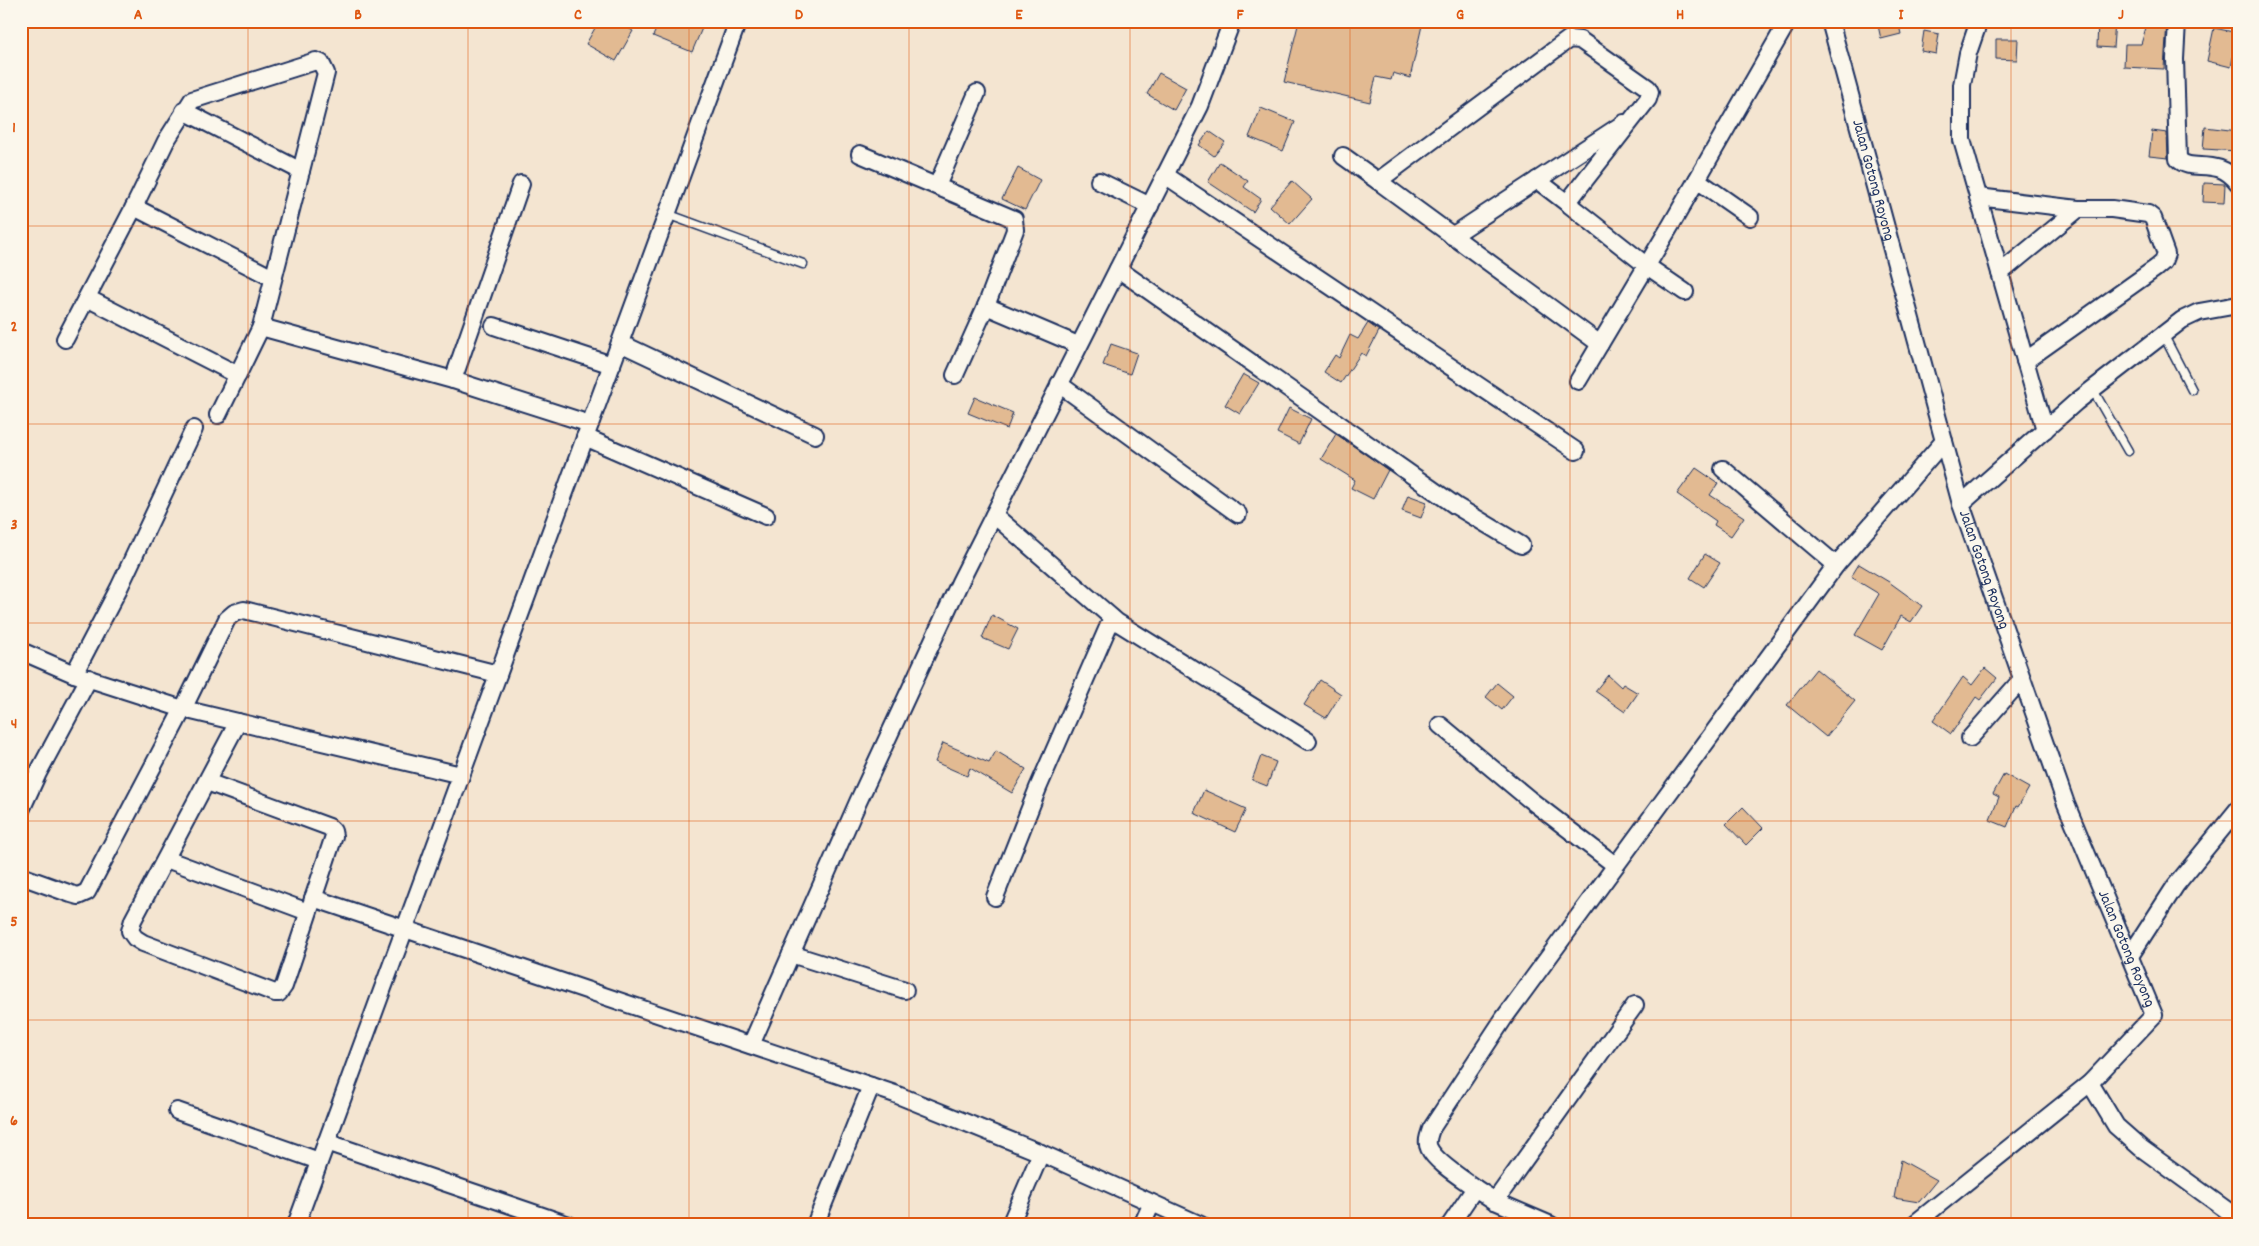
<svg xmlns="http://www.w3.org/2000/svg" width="2259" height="1246" font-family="Dekko,sans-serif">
<rect width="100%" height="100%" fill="#f4e5d1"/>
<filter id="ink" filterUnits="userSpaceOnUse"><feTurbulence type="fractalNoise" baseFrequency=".02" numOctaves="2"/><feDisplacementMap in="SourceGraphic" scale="10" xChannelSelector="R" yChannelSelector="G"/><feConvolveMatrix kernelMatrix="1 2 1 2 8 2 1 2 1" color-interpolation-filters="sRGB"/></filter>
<g filter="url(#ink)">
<path fill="#e2ba92" stroke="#1b2f5e" d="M599,21h18l16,10 -17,30 -30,-17z
M660,21h45l-13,31 -39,-16z
M1299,21h124l-13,57 -17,-5 -2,7 -15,-3 -6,25 -86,-20z
M1877,21h21l3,13 -20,5z
M2098,21h17l-2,27 -16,-1z
M2148,21h19l-3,48 -40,-2 1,-23h16z
M2214,28l24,5 -7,34 -24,-6z
M1924,31l15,3 -3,20 -15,-3z
M1996,39h22l-1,21 -21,-1z
M1159,73l27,15 -12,22 -27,-16z
M1261,108l34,14 -12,29 -34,-14z
M2205,127l33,4v20l-35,-2z
M1209,131l16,11 -11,14 -15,-11z
M2152,131l15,2 1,25 -19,-2z
M1220,162l28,19 -4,6 17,12 -8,13 -45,-30z
M1018,168l22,12 -15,30 -23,-11z
M1292,181l20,18 -22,25 -20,-18z
M2204,183l21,1 -1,19 -21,-1z
M1368,323l11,8 -13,25 -5,-3 -20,30 -17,-11 11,-17 4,3 11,-23 8,4z
M1111,344l26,9 -7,21 -27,-9z
M1243,374l16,9 -19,31 -15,-9z
M975,397l38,16 -6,16 -39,-16z
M1289,408l22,11 -12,25 -22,-11z
M1336,434l52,36 -15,29 -22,-11 4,-8 -34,-21z
M1696,468l22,15 -8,12 34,22 -13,19 -17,-11 2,-4 -39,-27z
M1408,495l19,7 -6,16 -19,-7z
M1705,554l15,9 -16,24 -14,-9z
M1859,564l30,18 33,24 -11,16 -10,-6 -19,34 -27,-15 24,-41 -28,-17z
M992,615l26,14 -10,20 -26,-11z
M1985,668l12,10 -17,22 -4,-3 -25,37 -18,-13 30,-44 9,8z
M1816,669l39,32 -29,36 -39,-32z
M1608,675l13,12 2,-3 15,9 -13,19 -30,-21z
M1320,680l21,14 -15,24 -22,-13z
M1497,683l16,13 -11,14 -16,-13z
M943,743l46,20 7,-12 30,18 -14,24 -42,-25 -3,8 -32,-14z
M1261,756l15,6 -9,24 -15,-6z
M2004,774l25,14 -11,19 -2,-1 -9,21 -17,-7 9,-23 -6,-3z
M1204,790l42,19 -11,23 -41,-19z
M1743,807l20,21 -17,17 -20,-21z
M1901,1160l36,20 -18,22 -25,-4z"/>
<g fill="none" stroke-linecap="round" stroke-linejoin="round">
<defs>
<path id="lane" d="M667,214l136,50
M2163,334l29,56
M2093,390l35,61"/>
<g id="street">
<path id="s1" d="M1830,21l131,483 105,300 88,211 -64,68 -177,142"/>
<path d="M1979,21l-11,32 -6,32v55l83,290"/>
<path d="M2177,21l-2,38 3,100c14,15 39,-4 60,24"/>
<path d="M184,111l117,60"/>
<path d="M860,154l154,65 1,11 -29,76 -31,69"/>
<path d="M1343,156l35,25 191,-142 11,1 68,48 2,4 -2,7 -81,104 80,63 38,26"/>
<path d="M1165,175l411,276"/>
<path d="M1537,180l30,23"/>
<path d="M1697,180l53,37"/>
<path d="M1099,181l51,25"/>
<path d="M1378,181l222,163"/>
<path d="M937,186l40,-93"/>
<path d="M1978,197l100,12h34l36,5 5,4 13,36 -3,8 -7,6 -131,93"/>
<path d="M1452,236l172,-113"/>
<path d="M1118,269l338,237 65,39"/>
<path d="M2000,273l78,-64"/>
<path d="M87,298l151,77"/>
<path d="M986,306l92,39"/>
<path d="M494,326l118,39"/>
<path d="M261,327l192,53 137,44"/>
<path d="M65,339l69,-132"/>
<path d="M620,343l195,92"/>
<path d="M453,380l68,-196"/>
<path d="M1578,381l93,-156 117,-204"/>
<path d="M1059,384l179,130"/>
<path d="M218,415l43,-88 65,-254 -5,-10 -5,-2 -124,39 -26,41 -32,66 139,71"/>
<path d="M585,437l181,79"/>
<path d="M1723,469l113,96"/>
<path d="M1961,504l115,-102 106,-82 17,-8 39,-7"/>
<path d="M994,515l123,107 191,119"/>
<path d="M21,651l53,23 45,-86 75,-159"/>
<path d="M74,674l109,35 44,-90 7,-6 10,-3 254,64"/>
<path d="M1440,725l89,74 86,66"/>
<path d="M1970,738l52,-59"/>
<path d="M207,782l122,45 4,4 1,5 -50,150 -5,7h-4l-132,-50 -8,-5 -5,-7 3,-11 105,-198"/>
<path d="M21,810l17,-37 51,-95"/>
<path d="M166,859l142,53"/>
<path d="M21,876l50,18 7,2 9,-4 96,-183 278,66"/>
<path d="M995,897l43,-109 74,-170"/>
<path d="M313,898l582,196 146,59 160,72"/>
<path d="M791,954l114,36"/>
<path d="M2130,956l46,-71 62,-76"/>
<path d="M751,1045l107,-243 102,-220 240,-476 32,-85"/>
<path d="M2090,1083l26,43 25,22 87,63 10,10"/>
<path d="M177,1111l142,50"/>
<path d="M326,1142l243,83"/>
<path d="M1475,1188c-12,-9 -40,-26 -46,-40 -3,-6 0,-13 2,-19l73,-111 332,-453 108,-124"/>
<path d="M1495,1201l140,-196"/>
<path d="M296,1225l442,-1204"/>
<path d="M815,1225l56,-139"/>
<path d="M1010,1225l31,-72"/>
<path d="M1142,1225l10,-22"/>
<path d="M1450,1225l25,-37 20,13 56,24"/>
</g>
</defs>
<use href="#lane" stroke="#1b2f5e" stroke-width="11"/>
<use href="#street" stroke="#1b2f5e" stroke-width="20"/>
<use href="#lane" stroke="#fbf7ec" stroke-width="8"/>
<use href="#street" stroke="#fbf7ec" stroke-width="16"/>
</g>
</g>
<path fill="none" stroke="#de5710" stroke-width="1" stroke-opacity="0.55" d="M248,21v1204M468,21v1204M689,21v1204M909,21v1204M1130,21v1204M1350,21v1204M1570,21v1204M1791,21v1204M2011,21v1204M21,226h2217M21,424h2217M21,623h2217M21,821h2217M21,1020h2217"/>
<g text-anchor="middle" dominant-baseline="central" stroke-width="4" stroke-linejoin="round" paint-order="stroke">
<g font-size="16" fill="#1b2f5e" stroke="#fbf7ec">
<text stroke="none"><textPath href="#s1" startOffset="165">Jalan Gotong Royong</textPath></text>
<text stroke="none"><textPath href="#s1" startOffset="570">Jalan Gotong Royong</textPath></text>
<text stroke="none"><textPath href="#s1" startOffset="975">Jalan Gotong Royong</textPath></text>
</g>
</g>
<rect width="2259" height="1246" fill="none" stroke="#fbf7ec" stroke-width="55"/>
<rect x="28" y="28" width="2204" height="1190" fill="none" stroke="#de5710" stroke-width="2"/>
<g font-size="16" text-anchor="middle" font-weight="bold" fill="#de5710">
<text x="138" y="19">A</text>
<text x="358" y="19">B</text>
<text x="578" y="19">C</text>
<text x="799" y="19">D</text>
<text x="1019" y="19">E</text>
<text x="1240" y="19">F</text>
<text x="1460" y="19">G</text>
<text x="1680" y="19">H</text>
<text x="1901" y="19">I</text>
<text x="2121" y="19">J</text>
<text x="14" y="132">1</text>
<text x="14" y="331">2</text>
<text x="14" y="529">3</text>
<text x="14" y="728">4</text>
<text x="14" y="926">5</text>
<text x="14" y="1125">6</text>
</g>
</svg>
